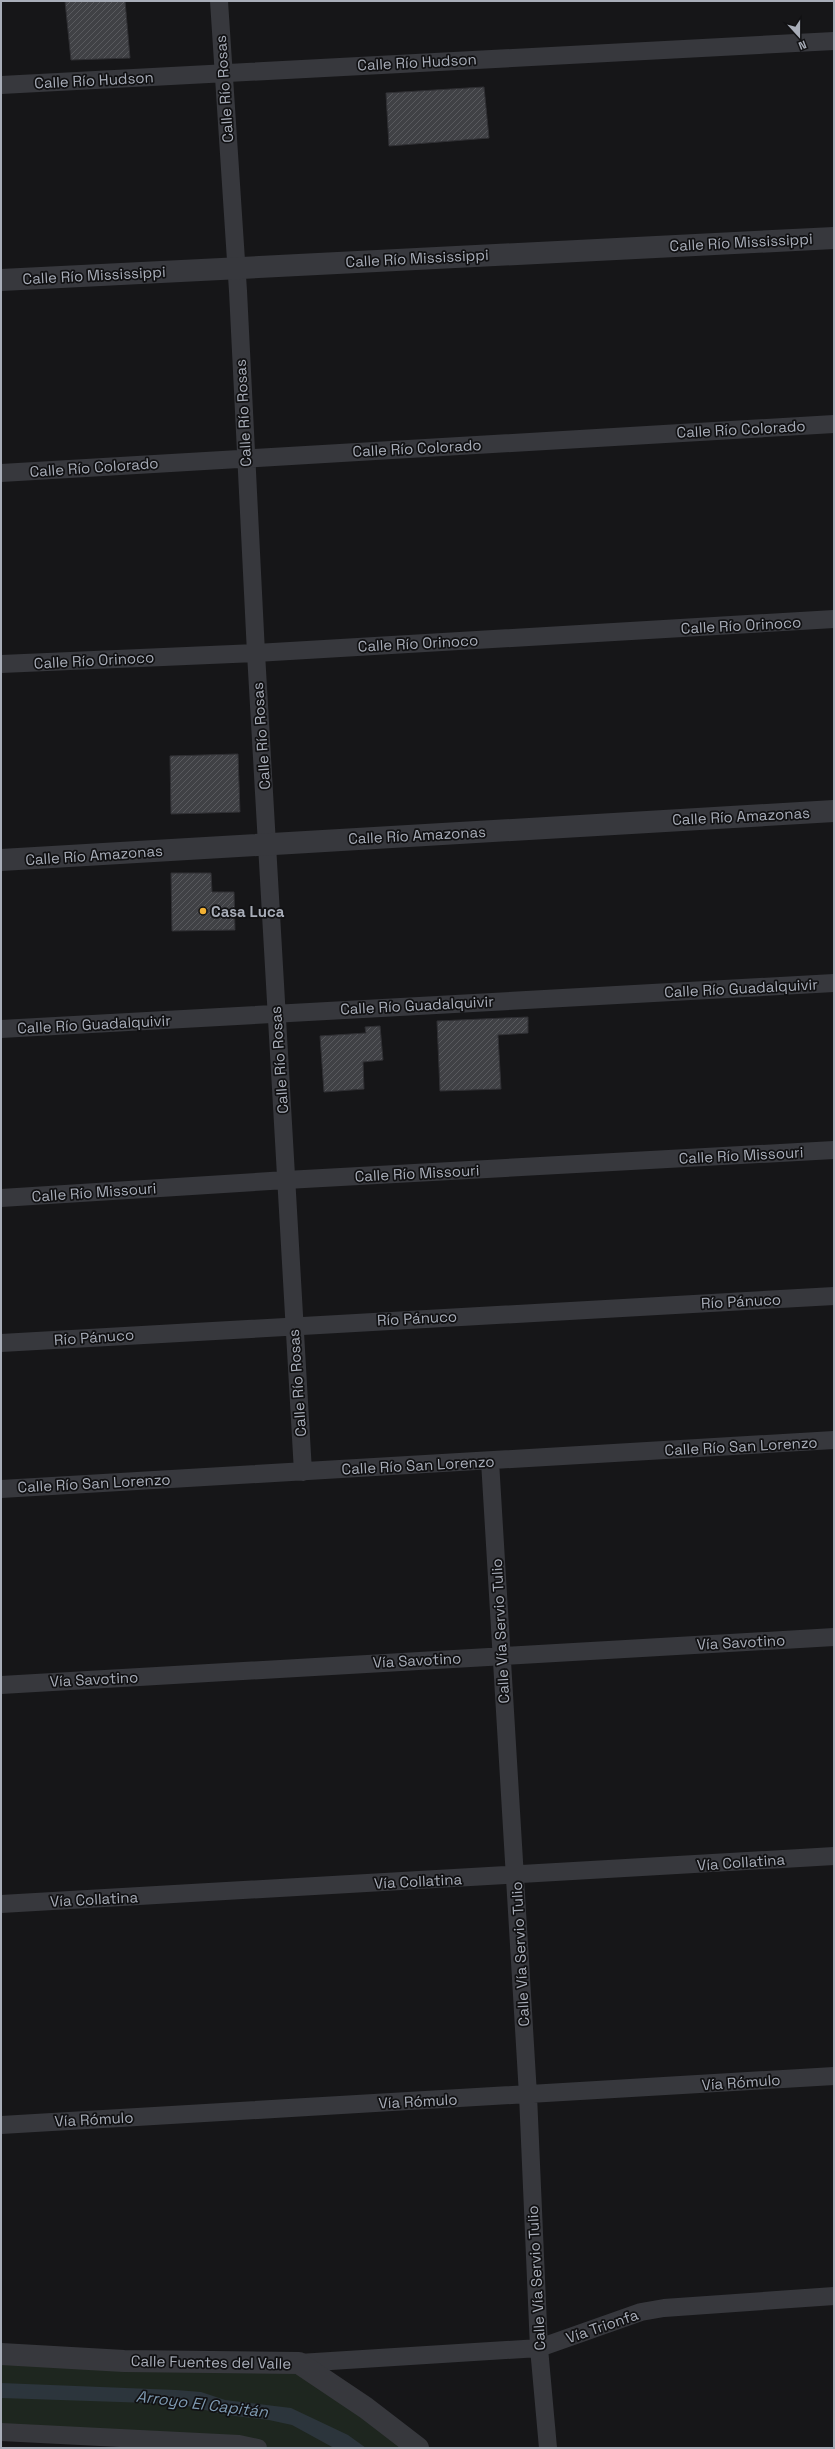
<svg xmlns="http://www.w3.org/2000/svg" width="835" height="2449" font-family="'Space Grotesk',sans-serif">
<defs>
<pattern id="building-hatch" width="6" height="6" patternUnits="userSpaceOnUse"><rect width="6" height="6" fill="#404145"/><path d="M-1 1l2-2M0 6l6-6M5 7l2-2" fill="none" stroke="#595a5e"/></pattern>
</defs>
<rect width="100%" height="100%" fill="#161618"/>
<path fill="#1e261f" d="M1,2354l298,9 119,85h-160l-257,-16z"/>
<path fill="#2c353c" d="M1,2383l175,7 25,2 24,8 66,8 57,27 18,13h-32l-42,-23 -23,-5 -42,-5 -48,-11 -178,-6z"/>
<path fill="url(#building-hatch)" stroke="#303034" d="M65,1h60l5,57 -59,2z
M484,87l5,51 -100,8 -3,-53z
M238,754l2,58 -69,2 -1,-58z
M171,873h40l1,19h22l1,38 -63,1z
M528,1017v16l-30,2 3,54 -61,2 -3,-70z
M380,1026l3,34 -20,2 1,27 -40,3 -4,-56 46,-3 -1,-6z"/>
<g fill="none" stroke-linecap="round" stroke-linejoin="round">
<path stroke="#37383d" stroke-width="18" d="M219,1l19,290 18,362 47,819
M1,85l833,-44
M1,473l833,-49
M1,664l255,-11 578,-34
M1,1029l833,-46
M1,1198l285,-18 548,-30
M1,1343l833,-47
M490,1461l38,634 11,253 9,100
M1,1489l833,-49
M1,1685l833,-48
M1,1904l833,-48
M1,2125l833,-49
M299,2363l240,-15 102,-36 23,-4 170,-12
M1,2432l238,12 19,4"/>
<path stroke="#37383d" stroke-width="22" d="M1,280l833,-42
M1,860l833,-49
M1,2354l123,7 175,2 67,45 52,40"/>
</g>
<circle fill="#f2b134" stroke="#111113" stroke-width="1.5" cx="203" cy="911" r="4"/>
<g text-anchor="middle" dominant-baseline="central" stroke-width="3.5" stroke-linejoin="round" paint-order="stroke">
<g font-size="15" fill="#a8adb8" stroke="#111113">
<text transform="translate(417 62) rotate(-3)">Calle Río Hudson</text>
<text transform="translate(94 80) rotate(-3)">Calle Río Hudson</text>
<text transform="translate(224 89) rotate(-94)">Calle Río Rosas</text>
<text transform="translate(741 242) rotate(-3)">Calle Río Mississippi</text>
<text transform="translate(417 258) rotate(-3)">Calle Río Mississippi</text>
<text transform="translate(94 275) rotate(-3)">Calle Río Mississippi</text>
<text transform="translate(243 413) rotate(-93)">Calle Río Rosas</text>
<text transform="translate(741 429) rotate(-3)">Calle Río Colorado</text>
<text transform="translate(417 448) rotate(-3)">Calle Río Colorado</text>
<text transform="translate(94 467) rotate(-4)">Calle Río Colorado</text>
<text transform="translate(741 625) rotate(-3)">Calle Río Orinoco</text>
<text transform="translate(418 643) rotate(-3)">Calle Río Orinoco</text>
<text transform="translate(94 660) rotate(-3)">Calle Río Orinoco</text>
<text transform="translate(261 736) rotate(-94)">Calle Río Rosas</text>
<text transform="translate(741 816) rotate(-3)">Calle Río Amazonas</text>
<text transform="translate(417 835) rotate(-3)">Calle Río Amazonas</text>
<text transform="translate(94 855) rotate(-4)">Calle Río Amazonas</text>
<text transform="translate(741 988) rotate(-3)">Calle Río Guadalquivir</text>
<text transform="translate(417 1005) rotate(-3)">Calle Río Guadalquivir</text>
<text transform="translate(94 1024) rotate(-3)">Calle Río Guadalquivir</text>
<text transform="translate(279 1060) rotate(-94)">Calle Río Rosas</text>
<text transform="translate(741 1155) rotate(-3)">Calle Río Missouri</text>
<text transform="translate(417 1173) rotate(-3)">Calle Río Missouri</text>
<text transform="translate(94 1192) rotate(-4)">Calle Río Missouri</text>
<text transform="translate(741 1301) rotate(-3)">Río Pánuco</text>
<text transform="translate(417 1318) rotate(-3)">Río Pánuco</text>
<text transform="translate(94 1337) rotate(-4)">Río Pánuco</text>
<text transform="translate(297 1383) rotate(-94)">Calle Río Rosas</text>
<text transform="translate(741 1446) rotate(-3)">Calle Río San Lorenzo</text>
<text transform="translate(418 1465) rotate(-3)">Calle Río San Lorenzo</text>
<text transform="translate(94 1483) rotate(-3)">Calle Río San Lorenzo</text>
<text transform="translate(500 1631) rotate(-93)">Calle Vía Servio Tulio</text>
<text transform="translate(741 1642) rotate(-3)">Vía Savotino</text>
<text transform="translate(417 1660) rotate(-3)">Vía Savotino</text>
<text transform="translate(94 1679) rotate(-3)">Vía Savotino</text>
<text transform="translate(741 1862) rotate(-4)">Vía Collatina</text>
<text transform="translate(418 1881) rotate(-3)">Vía Collatina</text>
<text transform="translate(94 1899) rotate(-3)">Vía Collatina</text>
<text transform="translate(520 1954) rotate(-93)">Calle Vía Servio Tulio</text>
<text transform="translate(741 2082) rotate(-4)">Vía Rómulo</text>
<text transform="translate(418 2101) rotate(-3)">Vía Rómulo</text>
<text transform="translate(94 2119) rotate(-3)">Vía Rómulo</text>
<text transform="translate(536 2278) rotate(-93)">Calle Vía Servio Tulio</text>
<text transform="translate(602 2326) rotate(-19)">Vía Trionfa</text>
<text transform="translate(211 2362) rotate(1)">Calle Fuentes del Valle</text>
</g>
<g font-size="15" font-weight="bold" fill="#a8adb8" stroke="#111113" text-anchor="start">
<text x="211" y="911">Casa Luca</text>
</g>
<g font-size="16" font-style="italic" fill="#7f9bb3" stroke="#111113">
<text transform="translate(202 2404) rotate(7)">Arroyo El Capitán</text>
</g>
</g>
<rect width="835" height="2449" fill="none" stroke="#a8adb8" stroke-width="4"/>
<g transform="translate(799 36) rotate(159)" stroke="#111113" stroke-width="3" paint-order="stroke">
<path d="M0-3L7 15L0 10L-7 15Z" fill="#a8adb8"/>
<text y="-6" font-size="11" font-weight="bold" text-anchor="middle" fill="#a8adb8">N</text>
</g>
</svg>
